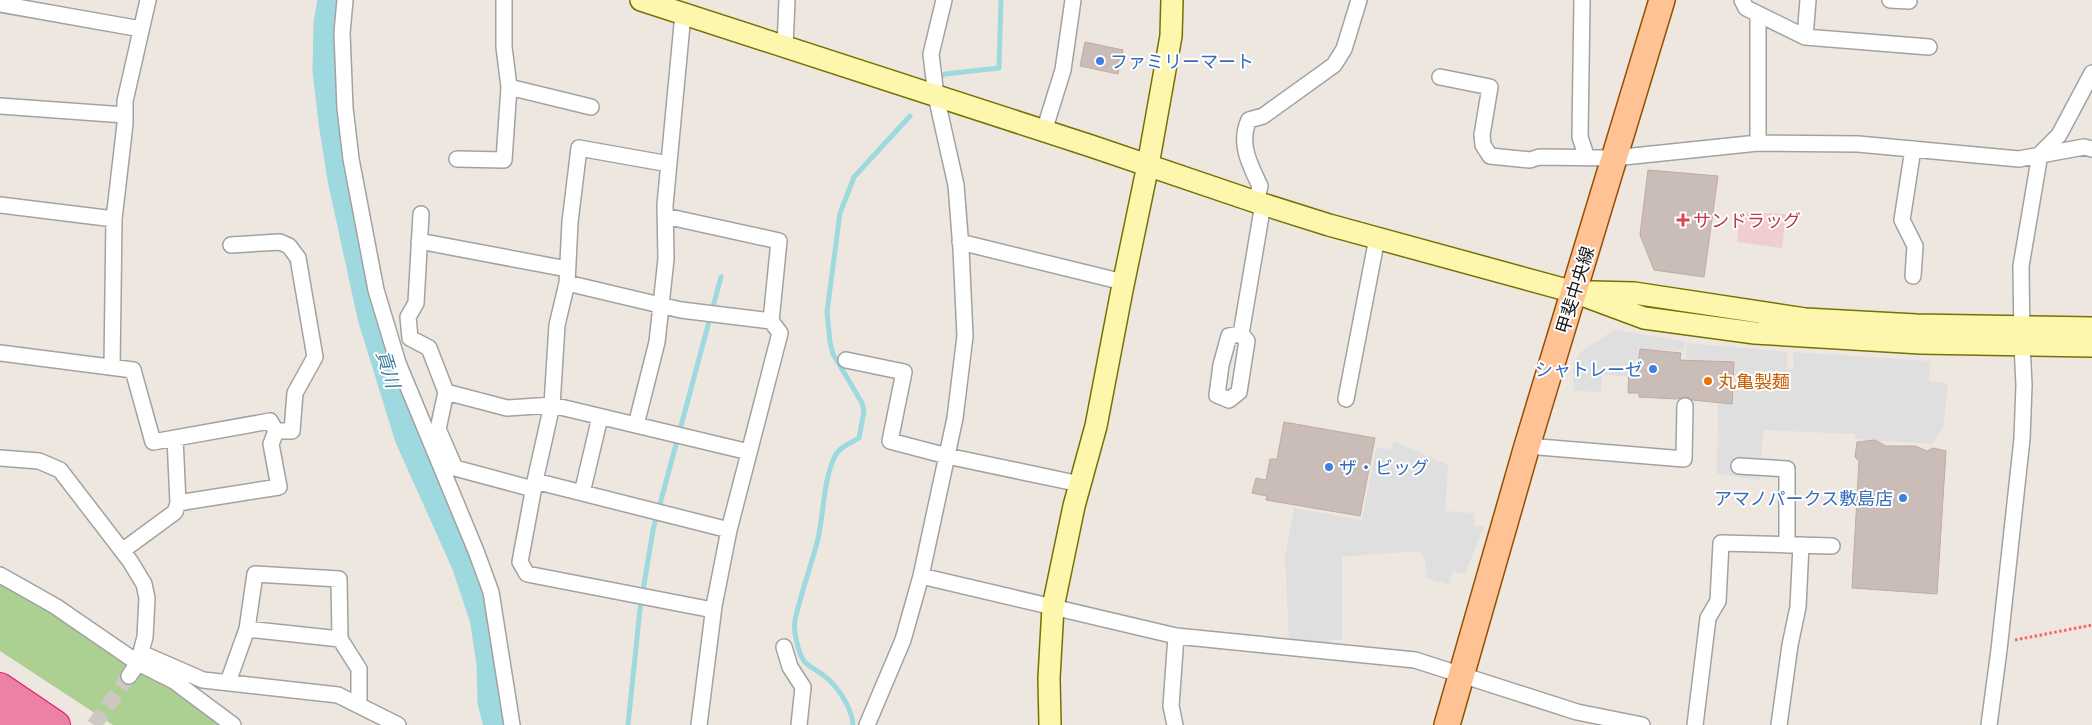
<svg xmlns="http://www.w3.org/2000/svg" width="2092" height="725" font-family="Poppins,'Noto Sans JP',sans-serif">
<rect width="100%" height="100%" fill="#eee7e0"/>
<path fill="#f0cdd0" d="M1740,212l46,2 -4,34 -45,-6z"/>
<path fill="#acd091" d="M0,582l97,56 37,29 48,28 43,30h-112l-113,-74z"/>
<path fill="#dfdfdf" d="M1614,330l71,11 -1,10 -45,-2 -2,17h-9l-1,10 -25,-1 -1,17 -27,-1 -1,-20 6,-18z
M1687,343l100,9v17l7,-1 -1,-16 137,9 -1,19 19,4 -5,44 -11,16 -77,-5v-5l-92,-4 -3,50 -43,-6 1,-71 14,1 3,-42 -49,-3z
M1394,441l54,24 -3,46 29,2v13h10l-19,48 -12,-3 -4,14 -22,-7 -2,-20 -6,-7 -77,6v83h-12l1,6 -42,-5 -4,-84 9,-49 68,12 14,-72 14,1z"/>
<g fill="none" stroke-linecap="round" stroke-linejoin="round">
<path stroke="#9dd9df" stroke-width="5" d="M942,76l3,-2 54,-6 2,-68
M628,725l12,-116 13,-79 68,-253
M853,725c-1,-16 -13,-35 -25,-46 -16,-15 -25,-9 -31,-36 -2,-7 -3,-16 -2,-23 6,-27 16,-54 23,-81 6,-27 5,-58 17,-83 4,-9 16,-13 24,-18l5,-27 -2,-8 -29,-49 -3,-12 -3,-30 13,-99 14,-36 56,-61"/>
<path stroke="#9dd9df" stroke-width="29" d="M332,0l-4,24 -1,46 6,52 9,57 30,138 37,120 57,127 18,54 7,45 1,39 6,23"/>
</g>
<path fill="#cabcb6" stroke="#c0aba1" d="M1085,42l38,8 -5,24 -38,-8z
M1648,170l70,6 -14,101 -50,-7 -14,-35z
M1640,349l41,4 -1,7 54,2 -2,42 -40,-4 -6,-3 -10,2 -37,-2v-4h-11l1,-27 9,1z
M1284,422l91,16 -15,78 -94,-16 1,-4 -15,-3 4,-15 10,2 4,-21h7z
M1875,440l11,6h29l12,5 6,-3 13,3 -9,143 -85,-6 7,-127 -4,-4 2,-15z"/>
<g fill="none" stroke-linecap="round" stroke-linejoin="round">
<path stroke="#cec8c2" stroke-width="15" stroke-dasharray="15 8" stroke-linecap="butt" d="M94,725l35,-49"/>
<defs>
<path id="street" d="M345,0l-3,33 3,75 6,51 25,131 22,73 78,188 15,41 21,133
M1582,0l-2,137 7,21
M1742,0l4,8 59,29 124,10
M1890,0l19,1
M0,4l141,25
M1805,37l3,-37
M785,47l2,-47
M1440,77l50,10 -8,48 1,10 7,11 40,4 9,-3 75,1 144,-15 100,1 161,15 65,-12 8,2
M509,87l82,20
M0,106l125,9
M1044,131l19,-61 10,-70
M1758,143v-129
M1913,149l-11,71 13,26 -2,30
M457,159l47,1 5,-73 -5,-40v-47
M669,164l-90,-16 -9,74 -3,61 -10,42 -5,80 -17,76 -15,81 7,12 186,36
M1256,202l4,-16c-10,-21 -22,-43 -11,-66l14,-4 71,-51 10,-16 15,-49
M0,205l114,14
M421,214l-5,89 -8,14 2,21 19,10 17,44
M665,216l114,25 -8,80
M419,241l148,28
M960,242l163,40
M231,245l49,-3 9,4 9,12 17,99 -20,36 -3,38h-16
M567,283l114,27 90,11 9,12 -51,197 -15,76 -15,119
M1241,334l6,7 -8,51 -10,8 -12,-5 4,-30 8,-29z
M1241,334l22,-130
M0,353l133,17 20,72 117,-21 6,10 -5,13 8,43 -101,16
M846,360l58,12 -14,69 57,15 133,28
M112,367l2,-148 11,-95v-23l23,-101
M1346,399l31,-161
M636,425l21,-83 9,-83 -1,-54 18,-191
M1527,446l157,13 1,-53
M0,458l39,3 21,9 70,91 14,23 3,14 -2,39 -7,26 -9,13
M1739,466l48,3v76
M535,481l194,49
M533,489l-78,-21 -17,-39 8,-37 61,16 45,-3 197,47
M582,493l18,-76
M122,551l53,-39 3,-9 -3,-65
M0,575l55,31 83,57 36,18 59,44
M921,576l255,60 239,24 162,52 65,13
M247,629l93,10
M784,647l6,20 13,20 -4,38
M141,653l62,27 135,15 60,30
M228,682l19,-53 8,-55 84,5 1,60 19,30v35
M867,725l36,-85 18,-64 34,-158 10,-82 -4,-87 -5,-64 -20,-89 -5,-42 13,-54
M1175,725l-4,-19 5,-70
M1695,725l13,-107 10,-17 3,-58 111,3
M1779,725l11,-80 8,-38 3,-62
M1989,725l10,-75 23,-211 2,-54 -2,-41 -1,-78 19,-112 19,-19 33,-62"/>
<path id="secondary" d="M641,0l450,146 165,56 73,23 245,67 70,26 111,15 166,10 171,3
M1592,292l42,1 171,26 111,6 176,3
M1050,725l-1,-47 4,-71 21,-101 22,-80 26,-136 26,-125 23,-129 1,-36"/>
<path id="primary" d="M1447,725l80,-279 135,-446"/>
<path id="highway" d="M0,687l56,38
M0,714l17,11"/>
</defs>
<use href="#street" stroke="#a2a2a2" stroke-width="18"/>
<use href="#secondary" stroke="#757200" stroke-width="24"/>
<use href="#primary" stroke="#934f00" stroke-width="28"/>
<use href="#highway" stroke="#e01877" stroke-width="30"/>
<path stroke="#ff6064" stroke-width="3" stroke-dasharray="2.5 2.5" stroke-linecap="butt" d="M2015,640l77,-15"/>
<use href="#street" stroke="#fff" stroke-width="15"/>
<use href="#secondary" stroke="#fdf7ae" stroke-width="21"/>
<use href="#primary" stroke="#ffc294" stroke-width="25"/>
<use href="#highway" stroke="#eb81a3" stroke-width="28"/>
</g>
<g fill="#3f7fe0" stroke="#fff" stroke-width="2">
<circle cx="1100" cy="61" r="5"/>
<circle cx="1653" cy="369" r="5"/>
<circle cx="1329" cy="467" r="5"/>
<circle cx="1903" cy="498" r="5"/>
</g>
<path fill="#e0444e" stroke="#fff" stroke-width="2" d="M1680.5 212.5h5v5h5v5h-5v5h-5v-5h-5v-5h5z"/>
<circle fill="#e8710a" stroke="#fff" stroke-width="2" cx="1708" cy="381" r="5"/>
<g text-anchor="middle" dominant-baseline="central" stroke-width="4" stroke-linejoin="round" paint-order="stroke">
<g font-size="18" fill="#366cbe" stroke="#fff" text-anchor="start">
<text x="1110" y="61">ファミリーマート</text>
<text x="1643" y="369" text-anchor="end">シャトレーゼ</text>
<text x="1339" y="467">ザ・ビッグ</text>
<text x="1893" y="498" text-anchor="end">アマノパークス敷島店</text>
</g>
<g font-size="18" fill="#be3a42" stroke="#fff" text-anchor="start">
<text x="1693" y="220">サンドラッグ</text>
</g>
<g font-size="18" fill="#1b1b1b" stroke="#fff">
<text transform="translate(1575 290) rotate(-73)">甲斐中央線</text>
</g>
<g font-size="18" fill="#c56008" stroke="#fff" text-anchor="start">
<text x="1718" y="381">丸亀製麺</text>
</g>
<g font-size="19" font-style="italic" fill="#3e7ca0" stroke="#fff">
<text transform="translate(388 369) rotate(73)">貢川</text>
</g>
</g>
</svg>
